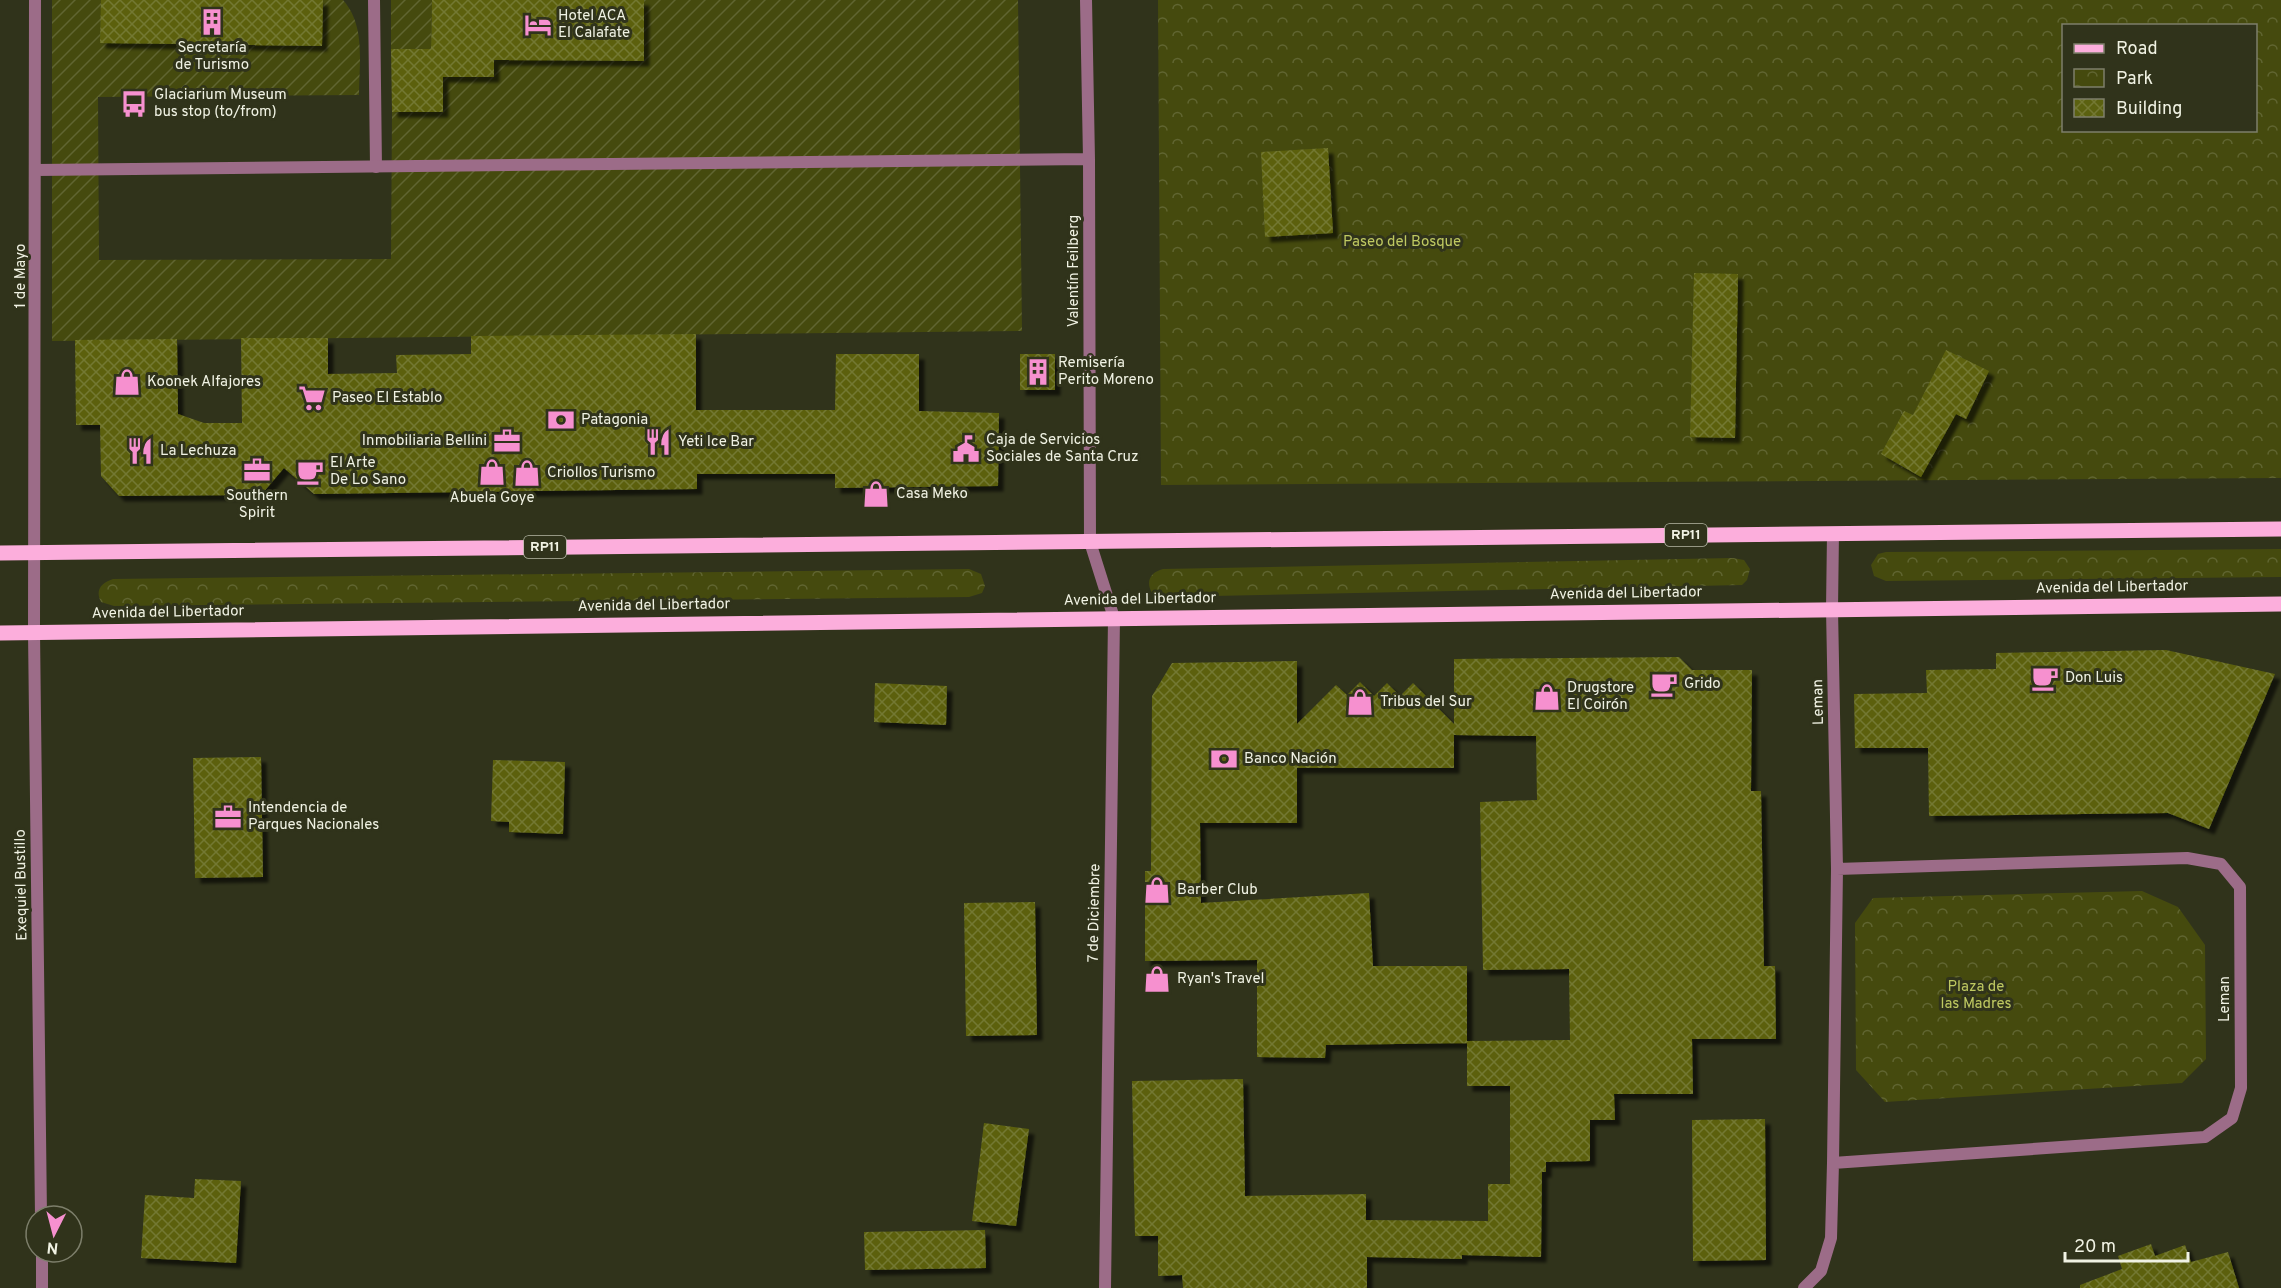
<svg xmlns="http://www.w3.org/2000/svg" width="2281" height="1288" font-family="Overpass,sans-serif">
<defs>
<pattern id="park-crowns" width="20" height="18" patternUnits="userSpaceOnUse" patternTransform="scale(1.5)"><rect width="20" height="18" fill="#454a0e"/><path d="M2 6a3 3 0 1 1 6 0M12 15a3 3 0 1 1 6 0" fill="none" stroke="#606531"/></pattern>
<pattern id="garden-furrows" width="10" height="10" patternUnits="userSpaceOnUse" patternTransform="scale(1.5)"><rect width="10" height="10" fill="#454a0e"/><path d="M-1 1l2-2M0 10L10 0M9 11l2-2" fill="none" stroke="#606531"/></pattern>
<pattern id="building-cross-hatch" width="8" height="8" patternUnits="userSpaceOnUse" patternTransform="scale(1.5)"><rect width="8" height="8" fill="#5b6110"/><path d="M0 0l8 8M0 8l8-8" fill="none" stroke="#737833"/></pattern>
<filter id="shadow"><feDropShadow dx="5.5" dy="5.5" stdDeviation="1.5" flood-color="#0009"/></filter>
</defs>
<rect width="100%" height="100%" fill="#30331b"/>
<path fill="url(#park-crowns)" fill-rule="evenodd" d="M1158,0h1123v478l-1120,7zM2064,26h192v104h-192z
M2281,549v28l-395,4 -12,-5 -3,-11 7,-11 8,-2z
M1733,558l11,2 6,9 -3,11 -5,5 -578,12 -12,-4c-7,-12 -1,-21 11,-24z
M969,569l12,5 4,12 -3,7 -13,4 -855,9 -13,-4c-6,-12 0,-19 12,-23z
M2142,891l36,16 27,38 1,114 -24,24 -297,19 -29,-32 -1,-147 18,-25z"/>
<path fill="url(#garden-furrows)" d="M52,0h291c23,26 16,63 16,95l-261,2 1,163 292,-1 1,-147h51v-35h50l1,-17 150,1v-61h374l4,331 -970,10z
M391,0h41l-1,49h-40z"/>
<path fill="url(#building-cross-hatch)" filter="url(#shadow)" d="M101,0h222l-1,46 -222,-3z
M432,0h212v61l-150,-1v17h-51v35h-51l-1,-63h40z
M1328,148l5,85 -68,4 -4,-85z
M1694,273l44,1 -3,164 -45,-1z
M696,334v76h139l1,-56h83v57l80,2 -1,73 -163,2v-14h-138v15l-383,5 -30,-26 -23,27 -142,1 -18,-20 -1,-51h-24l-1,-85 102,-1 1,75 26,9h38l-1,-85h87v36l69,-1 -1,-18 75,-1v-18z
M1946,350l43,21 -23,48 -10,-5 -35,63 -40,-23 23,-43 9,4z
M1020,354h35v36h-35z
M2166,650l109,24 -66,155 -41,-16 -239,3 -1,-68h-73l-1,-54 73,-1 -1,-23 70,-1v-16z
M1679,657l13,13h60l-1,121h10l3,175h11l1,73h-84l1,55h-79l1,26h-25v41l-44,1v10h-4l-1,85 -79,-2v4l-95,-2v31h-184l-1,-13 -24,1v-40h-23l-3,-155 111,-2 2,117 121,-2v26l122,1v-37h22v-98h-43v-45l103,-1 -1,-71 -86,1 -3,-168 57,-2 -1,-64 -82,-1v33h-157v55h-97l1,80 168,-10 4,73h94v77l-141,2 -1,13 -68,-1v-97l-112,1v-90h6l1,-175 20,-33 125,-2v63l39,-39 11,10 13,-13 14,14 13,-13 13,13 13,-13 41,41v-65z
M875,683l72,3 -1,39 -72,-3z
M261,757l2,120 -68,1 -2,-120z
M493,760l72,2 -2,72 -54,-2v-10l-18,-1z
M1035,902l2,133 -71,1 -2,-133z
M1765,1119l1,141 -73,1 -1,-141z
M984,1123l45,6 -13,97 -44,-5z
M195,1179l46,2 -5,82 -95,-5 4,-63 49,3z
M985,1230l1,38 -121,2 -1,-38z
M2151,1244l4,12 30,-11 6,17 37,-10 11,36h-159v-3l42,-16 -4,-13z"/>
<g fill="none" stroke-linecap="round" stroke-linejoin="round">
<path stroke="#9c6c88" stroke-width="12" d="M374,0l2,167"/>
<path stroke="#9c6c88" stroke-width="12" d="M35,0l-1,632 7,584
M1086,0l3,159 1,383 24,76 -9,670
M36,170l1053,-11
M1833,533l-1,76 5,260 -4,294
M42,1252v36
M1804,1288l17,-17 10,-33 2,-75 372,-26 27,-19 9,-30 -1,-201 -19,-23 -34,-6 -350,11"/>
<path stroke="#fcaedc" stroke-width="15" d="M0,553l2281,-24
M0,633l2281,-29"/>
</g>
<defs>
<symbol id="building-bare" viewBox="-9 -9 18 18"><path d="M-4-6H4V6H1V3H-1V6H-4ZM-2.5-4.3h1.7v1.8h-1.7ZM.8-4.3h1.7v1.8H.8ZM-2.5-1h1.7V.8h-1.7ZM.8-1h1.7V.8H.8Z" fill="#f690cf" stroke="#30331b" stroke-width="2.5" paint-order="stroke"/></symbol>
<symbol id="hotel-bare" viewBox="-9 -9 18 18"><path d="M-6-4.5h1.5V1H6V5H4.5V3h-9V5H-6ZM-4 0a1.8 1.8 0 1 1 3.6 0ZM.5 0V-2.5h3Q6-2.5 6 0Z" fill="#f690cf" stroke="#30331b" stroke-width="2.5" paint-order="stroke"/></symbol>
<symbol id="bus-bare" viewBox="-9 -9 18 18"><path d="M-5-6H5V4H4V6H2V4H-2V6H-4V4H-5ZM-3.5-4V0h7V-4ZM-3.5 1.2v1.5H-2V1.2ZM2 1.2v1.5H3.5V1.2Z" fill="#f690cf" stroke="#30331b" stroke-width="2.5" paint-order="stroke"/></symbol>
<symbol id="shop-bare" viewBox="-9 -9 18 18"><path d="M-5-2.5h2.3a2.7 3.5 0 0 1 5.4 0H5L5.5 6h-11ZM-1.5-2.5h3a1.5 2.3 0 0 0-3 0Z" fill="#f690cf" stroke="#30331b" stroke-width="2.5" paint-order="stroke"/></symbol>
<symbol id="supermarket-bare" viewBox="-9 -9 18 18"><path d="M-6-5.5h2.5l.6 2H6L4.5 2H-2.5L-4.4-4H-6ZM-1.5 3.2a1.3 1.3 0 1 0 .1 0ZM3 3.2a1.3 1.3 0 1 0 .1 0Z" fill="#f690cf" stroke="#30331b" stroke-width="2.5" paint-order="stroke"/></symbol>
<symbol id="bank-bare" viewBox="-9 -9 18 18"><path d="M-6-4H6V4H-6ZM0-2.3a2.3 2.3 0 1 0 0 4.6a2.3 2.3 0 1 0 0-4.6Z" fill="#f690cf" stroke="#30331b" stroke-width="2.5" paint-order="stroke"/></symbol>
<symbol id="office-bare" viewBox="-9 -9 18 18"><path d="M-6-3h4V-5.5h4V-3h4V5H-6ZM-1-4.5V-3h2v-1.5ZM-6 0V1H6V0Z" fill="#f690cf" stroke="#30331b" stroke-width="2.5" paint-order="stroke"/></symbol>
<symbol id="restaurant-bare" viewBox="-9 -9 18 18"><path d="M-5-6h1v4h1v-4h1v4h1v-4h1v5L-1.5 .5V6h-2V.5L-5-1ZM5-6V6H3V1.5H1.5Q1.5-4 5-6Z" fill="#f690cf" stroke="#30331b" stroke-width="2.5" paint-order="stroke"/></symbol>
<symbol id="civic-bare" viewBox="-9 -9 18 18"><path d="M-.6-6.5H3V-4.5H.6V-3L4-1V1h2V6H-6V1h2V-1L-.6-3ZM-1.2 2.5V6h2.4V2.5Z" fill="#f690cf" stroke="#30331b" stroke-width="2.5" paint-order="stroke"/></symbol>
<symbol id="cafe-bare" viewBox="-9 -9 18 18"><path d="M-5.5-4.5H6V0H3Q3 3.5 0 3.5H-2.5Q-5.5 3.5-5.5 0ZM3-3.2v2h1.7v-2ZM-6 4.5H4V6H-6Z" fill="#f690cf" stroke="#30331b" stroke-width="2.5" paint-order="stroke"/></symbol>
</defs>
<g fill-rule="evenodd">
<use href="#building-bare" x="193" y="3" width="38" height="38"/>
<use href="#hotel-bare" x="519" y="6" width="38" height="38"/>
<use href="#bus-bare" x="115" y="85" width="38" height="38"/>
<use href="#building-bare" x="1019" y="353" width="38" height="38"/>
<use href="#shop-bare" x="108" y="363" width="38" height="38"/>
<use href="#supermarket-bare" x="293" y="379" width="38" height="38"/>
<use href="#bank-bare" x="542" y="401" width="38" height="38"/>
<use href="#office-bare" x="488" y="422" width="38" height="38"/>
<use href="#restaurant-bare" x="639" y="423" width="38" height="38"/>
<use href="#civic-bare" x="947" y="430" width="38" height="38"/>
<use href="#restaurant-bare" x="121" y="432" width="38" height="38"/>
<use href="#office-bare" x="238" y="451" width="38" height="38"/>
<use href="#cafe-bare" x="291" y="453" width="38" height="38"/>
<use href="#shop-bare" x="473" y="453" width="38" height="38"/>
<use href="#shop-bare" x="508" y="454" width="38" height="38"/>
<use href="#shop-bare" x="857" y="475" width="38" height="38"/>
<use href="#cafe-bare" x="2026" y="659" width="38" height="38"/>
<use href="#cafe-bare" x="1645" y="665" width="38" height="38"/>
<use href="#shop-bare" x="1528" y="678" width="38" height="38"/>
<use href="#shop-bare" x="1341" y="683" width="38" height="38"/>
<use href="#bank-bare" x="1205" y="740" width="38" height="38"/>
<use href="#office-bare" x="209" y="798" width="38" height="38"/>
<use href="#shop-bare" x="1138" y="871" width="38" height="38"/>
<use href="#shop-bare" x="1138" y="960" width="38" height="38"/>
</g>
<g text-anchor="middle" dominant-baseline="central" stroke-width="6" stroke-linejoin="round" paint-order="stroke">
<g fill="#30331b" stroke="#b6b9a7" stroke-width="1.5">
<rect x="1665" y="524" width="42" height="22" rx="4.5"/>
<rect x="524" y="536" width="42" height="22" rx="4.5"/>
</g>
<g font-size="14" font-weight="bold" fill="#f0f2e3">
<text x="1686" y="535">RP11</text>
<text x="545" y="547">RP11</text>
</g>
<g font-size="15" fill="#f0f2e3" stroke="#30331b" text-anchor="start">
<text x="558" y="16">Hotel ACA<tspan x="558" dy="17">El Calafate</tspan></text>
<text x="212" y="48" text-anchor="middle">Secretaría<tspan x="212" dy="17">de Turismo</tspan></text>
<text x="154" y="95">Glaciarium Museum<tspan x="154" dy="17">bus stop (to/from)</tspan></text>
<text x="1058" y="363">Remisería<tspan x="1058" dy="17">Perito Moreno</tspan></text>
<text x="147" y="382">Koonek Alfajores</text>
<text x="332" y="398">Paseo El Establo</text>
<text x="581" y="420">Patagonia</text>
<text x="986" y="440">Caja de Servicios<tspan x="986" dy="17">Sociales de Santa Cruz</tspan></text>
<text x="487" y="441" text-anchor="end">Inmobiliaria Bellini</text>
<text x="678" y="442">Yeti Ice Bar</text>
<text x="160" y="451">La Lechuza</text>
<text x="330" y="463">El Arte<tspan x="330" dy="17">De Lo Sano</tspan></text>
<text x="547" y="473">Criollos Turismo</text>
<text x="896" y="494">Casa Meko</text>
<text x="257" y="496" text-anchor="middle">Southern<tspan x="257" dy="17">Spirit</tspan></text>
<text x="492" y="498" text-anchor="middle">Abuela Goye</text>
<text x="2065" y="678">Don Luis</text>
<text x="1684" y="684">Grido</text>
<text x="1567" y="688">Drugstore<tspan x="1567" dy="17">El Coirón</tspan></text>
<text x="1380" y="702">Tribus del Sur</text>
<text x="1244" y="759">Banco Nación</text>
<text x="248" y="808">Intendencia de<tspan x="248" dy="17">Parques Nacionales</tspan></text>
<text x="1177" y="890">Barber Club</text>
<text x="1177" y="979">Ryan's Travel</text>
</g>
<g font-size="15" fill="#bfc961" stroke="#30331b">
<text x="1402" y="242">Paseo del Bosque</text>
<text x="1976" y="987">Plaza de<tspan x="1976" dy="17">las Madres</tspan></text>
</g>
<g font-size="15" fill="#f0f2e3" stroke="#30331b">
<text transform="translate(1074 271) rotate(-90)">Valentín Feilberg</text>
<text transform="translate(21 276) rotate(-90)">1 de Mayo</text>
<text transform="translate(2112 588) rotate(-1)">Avenida del Libertador</text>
<text transform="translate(1626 594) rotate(-1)">Avenida del Libertador</text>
<text transform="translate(1140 600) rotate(-1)">Avenida del Libertador</text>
<text transform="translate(654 606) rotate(-1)">Avenida del Libertador</text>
<text transform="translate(168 613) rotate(-1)">Avenida del Libertador</text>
<text transform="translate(1819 702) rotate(-91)">Leman</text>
<text transform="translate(22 885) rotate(-91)">Exequiel Bustillo</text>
<text transform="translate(1095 913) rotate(-89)">7 de Diciembre</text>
<text transform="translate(2225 999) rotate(-90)">Leman</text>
</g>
</g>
<rect x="2062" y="24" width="195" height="108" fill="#30331b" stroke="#7d7f6b" stroke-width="1.5"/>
<rect x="2074" y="44" width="30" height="9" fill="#fcaedc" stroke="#7d7f6b" stroke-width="1.5"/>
<text x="2116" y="54" font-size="18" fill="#f0f2e3">Road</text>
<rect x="2074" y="69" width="30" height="18" fill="url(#park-crowns)" stroke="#7d7f6b" stroke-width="1.5"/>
<text x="2116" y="84" font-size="18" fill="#f0f2e3">Park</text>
<rect x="2074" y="99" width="30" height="18" fill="url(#building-cross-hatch)" stroke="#7d7f6b" stroke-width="1.5"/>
<text x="2116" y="114" font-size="18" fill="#f0f2e3">Building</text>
<g transform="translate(54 1234) rotate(186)"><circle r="28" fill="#30331b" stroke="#7d7f6b" stroke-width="1.5"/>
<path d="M0-4.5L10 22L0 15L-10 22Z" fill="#f690cf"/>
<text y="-9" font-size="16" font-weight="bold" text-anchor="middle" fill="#f0f2e3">N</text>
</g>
<path d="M2065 1252v9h123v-9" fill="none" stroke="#f0f2e3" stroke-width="3"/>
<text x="2074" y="1252" font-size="18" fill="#f0f2e3" stroke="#30331b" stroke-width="4.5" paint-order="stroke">20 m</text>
</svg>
